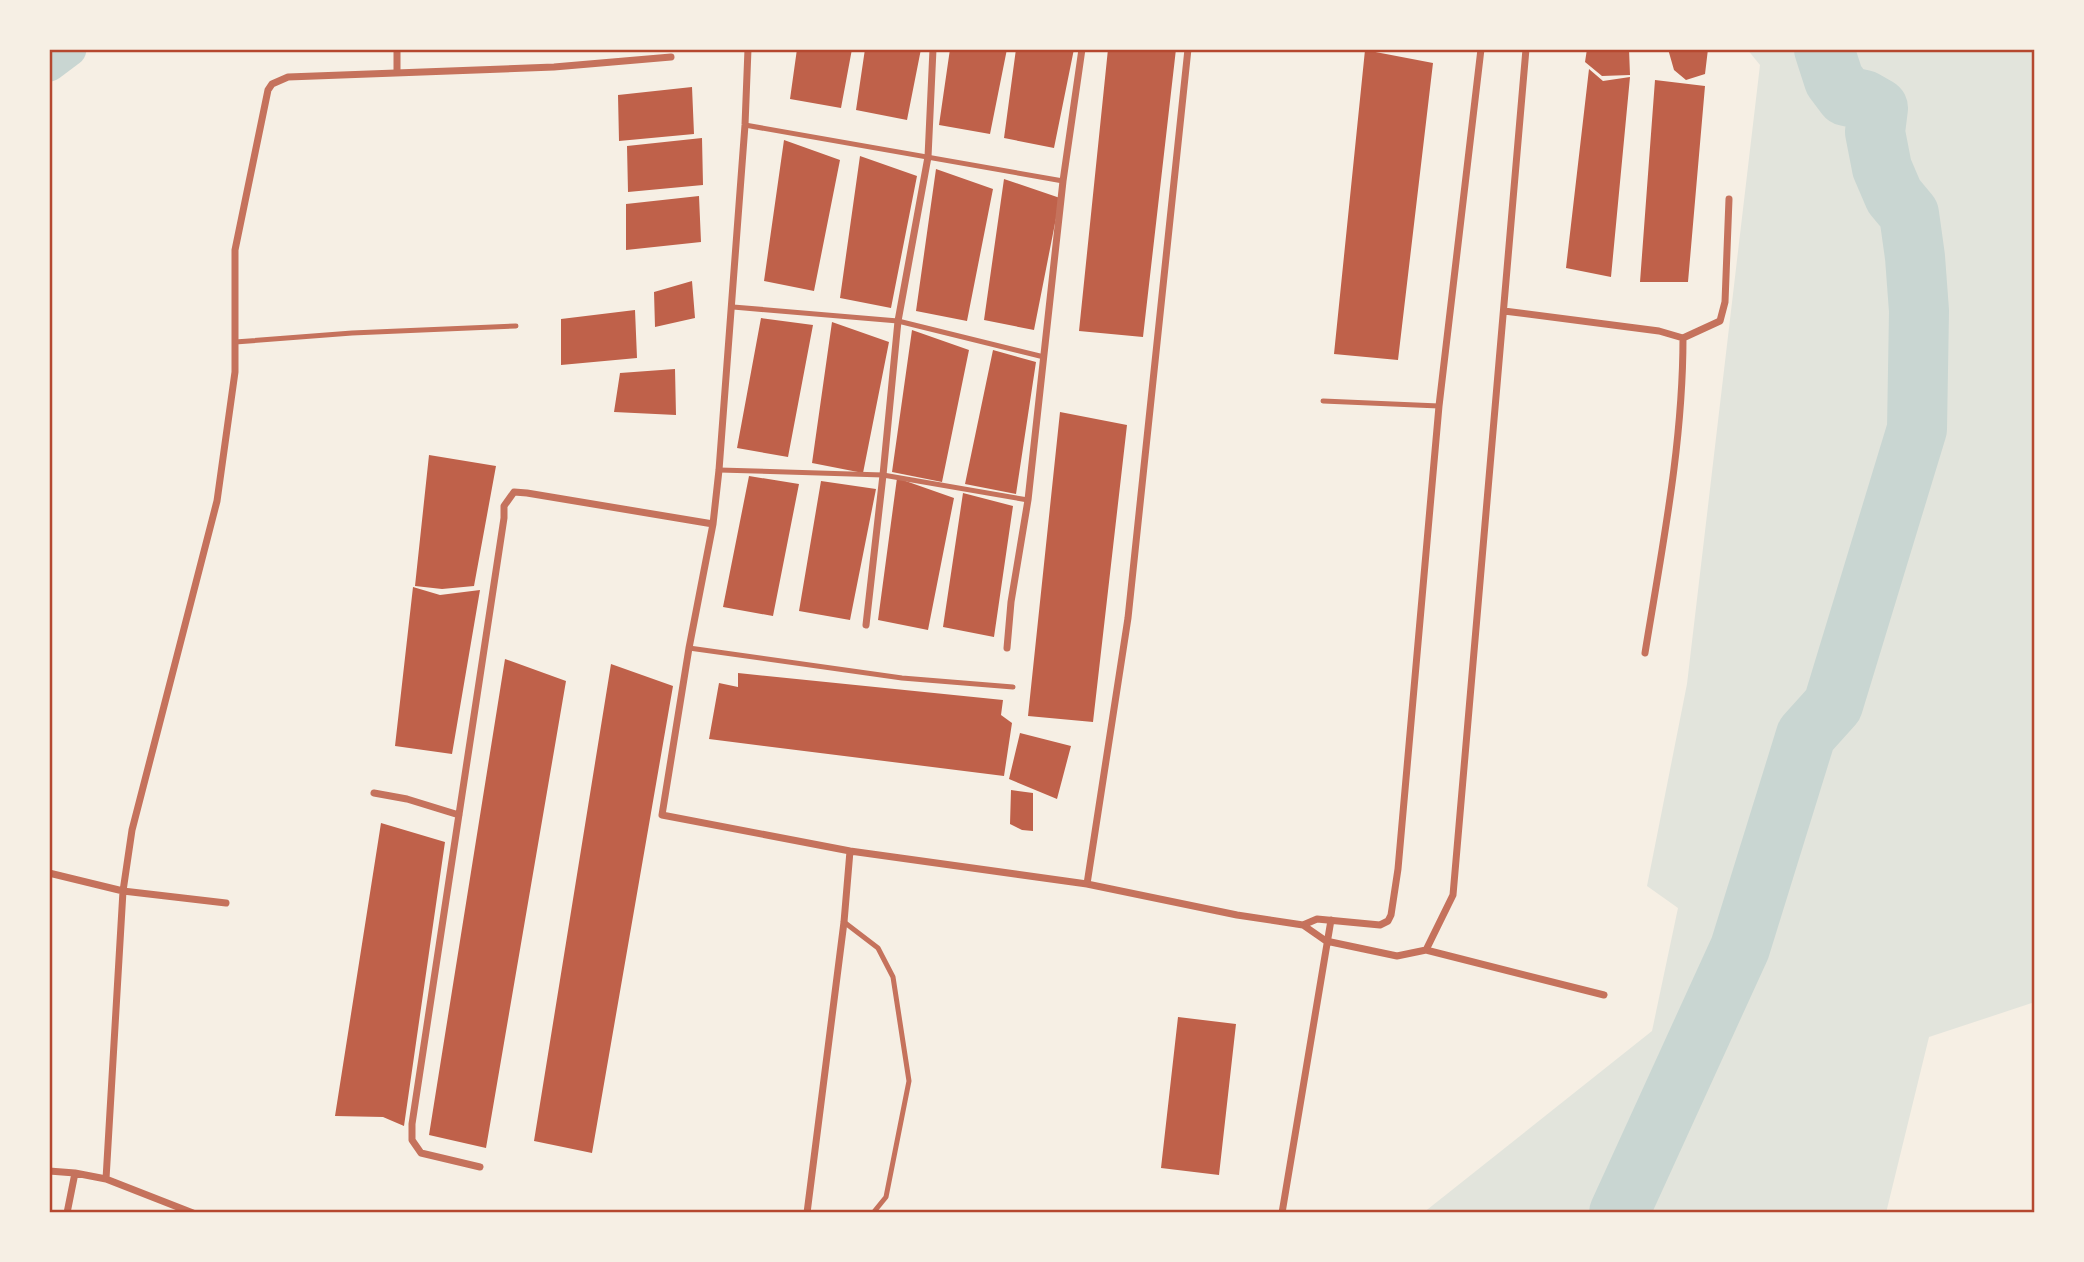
<svg xmlns="http://www.w3.org/2000/svg" width="2084" height="1262" font-family="Karla,sans-serif">
<rect width="100%" height="100%" fill="#f6efe4"/>
<path fill="#e2e4dc" d="M1747,49h288v953l-106,35 -43,176h-463l229,-182 26,-123 -31,-22 40,-202 73,-619z"/>
<g fill="none" stroke-linecap="round" stroke-linejoin="round">
<path stroke="#c9d6d2" stroke-width="35" d="M49,64l20,-15"/>
<path stroke="#c9d6d2" stroke-width="60" d="M1619,1213l121,-265 66,-213 27,-30 84,-276 2,-118 -4,-54 -6,-43 -15,-18 -12,-28 -7,-36 3,-24 -14,-8 -18,-4 -12,-16 -10,-31"/>
</g>
<path fill="#bf614a" d="M797,49h55l-11,59 -51,-9z
M865,49h56l-14,71 -51,-10z
M950,49h57l-17,85 -51,-9z
M1016,49h58l-20,99 -50,-10z
M1108,49h68l-33,288 -64,-6z
M1587,49h42l1,26 -28,1 -17,-14z
M1668,49h40l-3,25 -19,6 -12,-10z
M1365,50l68,13 -35,297 -64,-6z
M1589,69l14,12 27,-4 -19,200 -45,-9z
M1655,80l50,6 -17,196h-48z
M692,87l2,47 -75,7 -1,-46z
M702,138l1,47 -75,7 -1,-46z
M784,140l56,20 -26,131 -50,-10z
M860,156l57,20 -26,132 -51,-10z
M936,169l57,20 -26,132 -51,-10z
M1004,179l56,19 -26,132 -50,-10z
M699,196l2,46 -75,8v-46z
M692,281l3,37 -40,9 -1,-35z
M635,310l2,48 -76,7v-46z
M761,318l52,7 -25,132 -51,-9z
M832,322l57,20 -26,131 -51,-10z
M912,330l57,20 -27,132 -50,-10z
M993,350l43,12 -20,132 -51,-10z
M675,369l1,46 -62,-3 6,-39z
M1060,412l67,13 -34,297 -65,-6z
M429,455l67,11 -22,120 -32,3 -27,-3z
M749,476l50,8 -26,132 -50,-9z
M897,478l57,20 -26,132 -50,-10z
M821,481l55,8 -26,131 -51,-9z
M963,493l50,13 -19,131 -51,-10z
M413,587l27,8 40,-5 -28,164 -57,-8z
M505,659l61,22 -80,467 -57,-13z
M611,664l62,22 -81,467 -58,-12z
M738,673l265,27 -2,15 11,8 -8,53 -295,-37 10,-56 19,4z
M1020,733l51,13 -14,53 -48,-20z
M1011,790l22,3v38l-11,-1 -12,-6z
M381,823l64,19 -41,284 -21,-9 -48,-1z
M1178,1017l58,7 -17,151 -58,-7z"/>
<g fill="none" stroke-linecap="round" stroke-linejoin="round">
<path stroke="#c5725c" stroke-width="5" d="M745,125l318,56
M733,307l165,14 146,36
M235,342l117,-9 164,-7
M1323,401l116,5
M719,470l164,5 145,25
M689,648l213,30 111,9
M844,922l34,26 15,29 16,104 -23,116 -13,16"/>
<path stroke="#c5725c" stroke-width="7" d="M397,49v24
M748,49l-3,76 -26,345 -6,54 -24,124 -27,167 188,36 237,33 150,31 66,10 23,16 71,15 29,-6 27,-55 73,-846
M1504,311l155,20 24,7 37,-17 5,-19 4,-103
M866,625l17,-150 15,-154 30,-164 5,-108
M1007,648l4,-46 17,-102 35,-319 19,-132
M1645,653c17,-105 38,-209 38,-315
M374,793l33,6 52,16
M49,873l74,18 103,12
M1087,884l41,-266 60,-569
M1303,925l14,-6 63,6 8,-4 3,-6 7,-46 41,-463 42,-357
M1426,950l178,45
M480,1167l-59,-14 -9,-13v-16l92,-606v-12l10,-14 13,1 186,31
M49,1171l26,2 -8,40
M75,1173l31,6 87,34
M106,1179l17,-288 9,-61 85,-329 18,-129v-122l33,-160 4,-6 16,-7 266,-10 117,-10
M807,1213l37,-291 6,-71
M1282,1213l49,-293"/>
</g>
<rect width="2084" height="1262" fill="none" stroke="#f6efe4" stroke-width="102"/>
<rect x="51" y="51" width="1982" height="1160" fill="none" stroke="#b5482f" stroke-width="2.5"/>
</svg>
